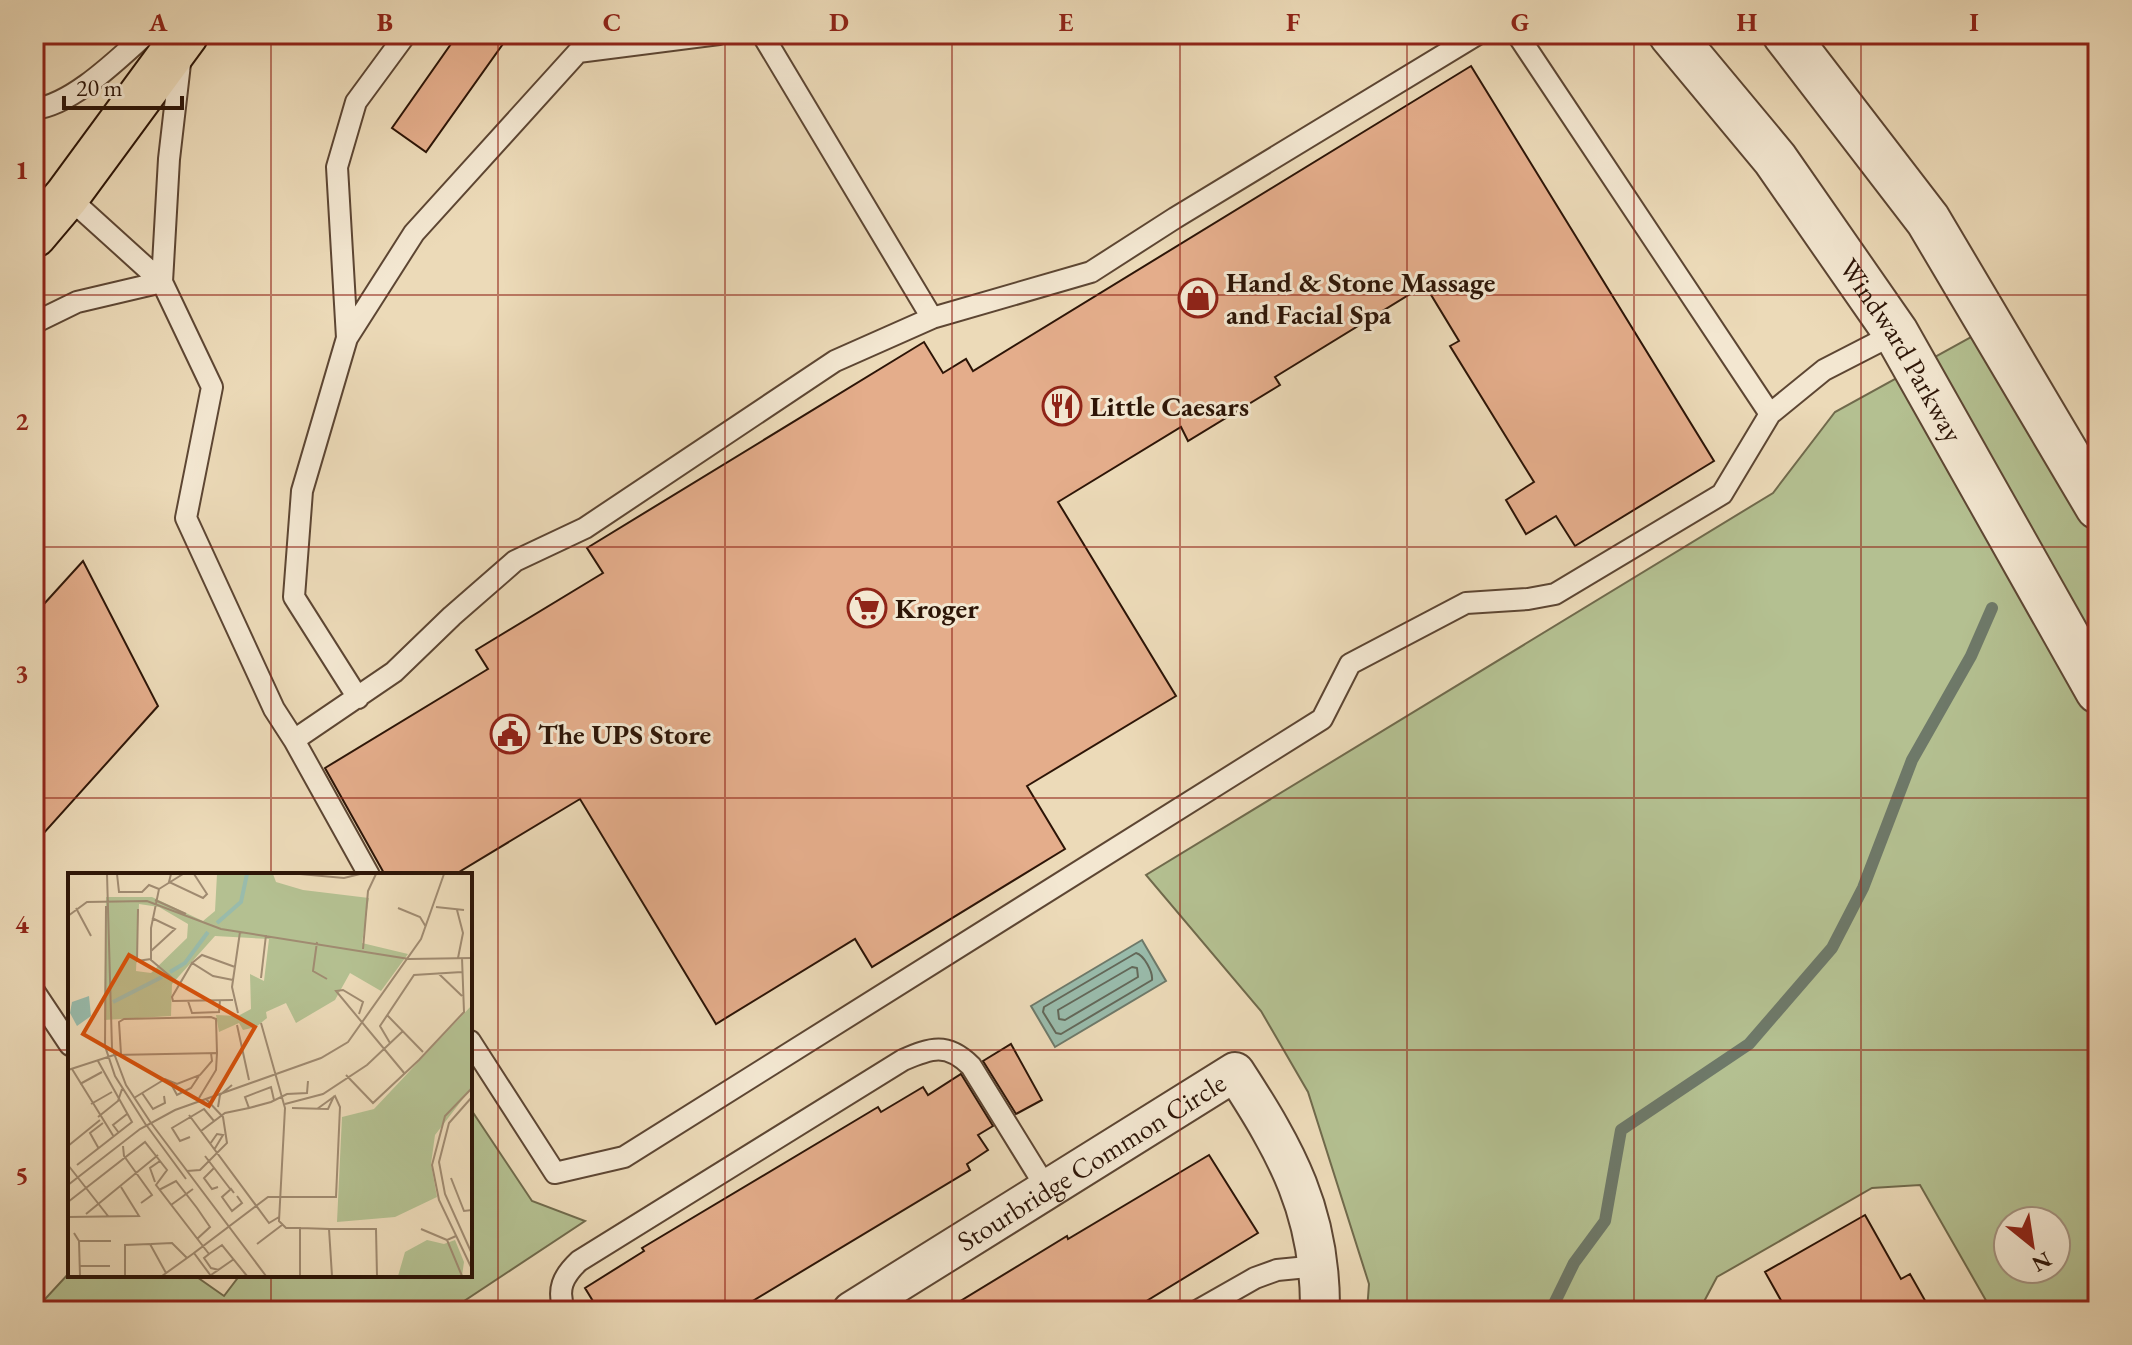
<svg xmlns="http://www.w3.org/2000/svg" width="2132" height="1345" font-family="'EB Garamond',serif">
<rect width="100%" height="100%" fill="#ecdab8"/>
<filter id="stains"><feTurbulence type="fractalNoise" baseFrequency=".0025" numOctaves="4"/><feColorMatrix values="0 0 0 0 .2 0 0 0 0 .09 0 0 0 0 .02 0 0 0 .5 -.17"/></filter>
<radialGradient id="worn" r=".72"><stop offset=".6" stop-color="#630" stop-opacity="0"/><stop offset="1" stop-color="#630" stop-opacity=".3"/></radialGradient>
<path fill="#b4c091" stroke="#706a4c" stroke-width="2" fill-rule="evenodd" d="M1980,332l118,212v767h-106l-72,-126 -48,3 -155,89 -18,34h-332l2,-27 -61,-192 -47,-81 -115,-136 627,-382 62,-81zM2008,1221h48v48h-48z
M470,1108l62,93 53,20 -136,90h-415l36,-39v3h124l30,21 16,-21h230z"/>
<path fill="#99bbab" stroke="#6e7969" stroke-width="2" d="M1142,940l24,41 -111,66 -24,-41z"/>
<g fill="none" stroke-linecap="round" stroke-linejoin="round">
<path stroke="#636859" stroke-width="2" d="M1136,953c8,2 17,19 16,27l-91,54 -5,-1 -13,-21 1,-5z
M1132,967l5,1 1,9 -73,43 -6,-1 -1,-9z"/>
<path stroke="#6e7969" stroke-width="12" d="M1551,1310l23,-47 31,-42 16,-91 128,-86 83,-96 31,-60 49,-128 59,-104 21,-48"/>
</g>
<path fill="#e4ad8b" stroke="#2d1507" stroke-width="2" d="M458,34h52l-84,118 -34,-24z
M1471,66l243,395 -139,85 -19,-30 -30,18 -20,-34 28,-18 -84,-136 9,-5 -34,-56 -150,92 5,8 -92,56 -7,-14 -123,75 118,194 -149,90 38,63 -193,118 -17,-28 -139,85 -136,-225 -126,76h-69l-60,-107 163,-99 -12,-19 127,-77 -16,-25 337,-206 19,31 23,-14 7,12z
M83,561l75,145 -124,138v-229z
M1011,1044l31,56 -26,14 -33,-53z
M961,1074l32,52 -15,9 10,15 -21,14 3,6 -234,141h-137l-14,-23 59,-37 -2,-3 236,-141 3,5 42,-25 5,8z
M1209,1155l49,78 -128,78h-186l123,-75 1,3z
M1865,1215l36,64 9,-5 21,37h-144l-22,-39z"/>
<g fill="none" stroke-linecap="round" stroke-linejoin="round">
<defs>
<path id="service" d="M762,34l170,284
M34,109c38,-4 84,-50 112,-75
M67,196l95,86 50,105 -26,131 88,191 20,31 100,-68 58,-56 63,-55 70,-33 250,-167 97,-43 159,-46 84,-54 303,-184
M162,282l7,-123 12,-104
M34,323l43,-21 85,-20
M347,338l-10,-171 19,-65 50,-68
M1770,414l54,-44 72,-37
M358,698l-64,-101 8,-106 45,-153 67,-105 164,-181 141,-18
M294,740l75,135
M34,991l36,54
M470,1041l85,132 69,-16 698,-438 28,-55 116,-61 62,-4 27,-5 167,-100 48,-80 -253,-380
M565,1311c-9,-21 -2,-35 14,-50l324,-201c28,-12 44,-18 68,6l76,123
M1197,1311l58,-33 22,-8 41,-4"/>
<g id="minor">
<path id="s1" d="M852,1311l383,-239c52,80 86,141 85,239"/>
</g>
<g id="tertiary">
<path id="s2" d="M1671,34l104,125 121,174 202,358"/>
<path d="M1785,34l143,186 170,287"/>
</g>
<path id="primary" d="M34,235l33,-39 119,-162"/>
</defs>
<use href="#service" stroke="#5d4633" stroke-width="24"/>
<use href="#minor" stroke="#5d4633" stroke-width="42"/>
<use href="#tertiary" stroke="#5d4633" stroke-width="48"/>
<use href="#primary" stroke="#2d1507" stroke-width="48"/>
<use href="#service" stroke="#f3e7d1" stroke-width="20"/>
<use href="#minor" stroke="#f3e7d1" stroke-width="38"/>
<use href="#tertiary" stroke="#f3e7d1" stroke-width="44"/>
<use href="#primary" stroke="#ecdab8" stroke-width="44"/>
</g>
<path fill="none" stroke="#8f2418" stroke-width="2" stroke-opacity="0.55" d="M271,34v841M498,34v1277M725,34v1277M952,34v1277M1180,34v1277M1407,34v1277M1634,34v1277M1861,34v1277M34,295h2064M34,547h2064M34,798h2064M34,1050h36M470,1050h1628M271,1275v36"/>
<defs>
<symbol id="shop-ring" viewBox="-11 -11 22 22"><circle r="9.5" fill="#f3e7d1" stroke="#8f2418" stroke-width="1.5"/><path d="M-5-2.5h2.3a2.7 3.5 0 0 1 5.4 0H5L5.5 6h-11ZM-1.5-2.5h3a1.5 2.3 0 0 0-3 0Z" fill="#8f2418"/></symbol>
<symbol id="restaurant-ring" viewBox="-11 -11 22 22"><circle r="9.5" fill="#f3e7d1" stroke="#8f2418" stroke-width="1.5"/><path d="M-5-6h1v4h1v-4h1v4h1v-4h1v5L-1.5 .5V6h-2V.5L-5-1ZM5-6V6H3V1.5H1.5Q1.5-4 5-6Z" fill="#8f2418"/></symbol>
<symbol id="supermarket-ring" viewBox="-11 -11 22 22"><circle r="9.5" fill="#f3e7d1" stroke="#8f2418" stroke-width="1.5"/><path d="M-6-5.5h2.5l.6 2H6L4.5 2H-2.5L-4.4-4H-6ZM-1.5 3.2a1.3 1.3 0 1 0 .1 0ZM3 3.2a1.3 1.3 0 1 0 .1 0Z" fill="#8f2418"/></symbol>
<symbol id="civic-ring" viewBox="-11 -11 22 22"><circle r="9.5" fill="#f3e7d1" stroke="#8f2418" stroke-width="1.5"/><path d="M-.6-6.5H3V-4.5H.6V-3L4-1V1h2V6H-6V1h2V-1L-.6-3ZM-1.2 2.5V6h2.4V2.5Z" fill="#8f2418"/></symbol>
</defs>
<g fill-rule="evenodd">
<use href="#shop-ring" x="1176" y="276" width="44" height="44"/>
<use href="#restaurant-ring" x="1040" y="384" width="44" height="44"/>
<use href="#supermarket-ring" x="845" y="586" width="44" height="44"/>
<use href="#civic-ring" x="488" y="712" width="44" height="44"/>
</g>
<g text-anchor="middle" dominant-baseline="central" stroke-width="6" stroke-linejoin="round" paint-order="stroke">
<g font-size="28" font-weight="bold" fill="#2d1507" stroke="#f3e7d1" text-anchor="start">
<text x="1226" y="282">Hand &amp; Stone Massage<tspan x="1226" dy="32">and Facial Spa</tspan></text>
<text x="1090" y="406">Little Caesars</text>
<text x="895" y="608">Kroger</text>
<text x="538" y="734">The UPS Store</text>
</g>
<g font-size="28" fill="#2d1507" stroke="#f3e7d1">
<text stroke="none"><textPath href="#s2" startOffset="392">Windward Parkway</textPath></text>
<text stroke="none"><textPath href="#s1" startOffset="282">Stourbridge Common Circle</textPath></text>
</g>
</g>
<g transform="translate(68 873)">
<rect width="404" height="404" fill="#ecdab8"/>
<path d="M149,1h56l3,8 27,8 66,8 -7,45 46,11 -27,37 -31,-18 -15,27 -39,23 -10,-20 -20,9 1,6 -11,9 -13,3 -4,-7 -20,9 -3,-17 22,1 13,-7 -1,-35 14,7 5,-42 -54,-3 -43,48 -1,32 -67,4 2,-123h46l51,24 12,-10zM71,31l20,3 29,17 -1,14 -36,35 -15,-2zM404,132v82l-37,48 -4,29 6,33 -42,20 -58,5 5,-105 32,-8zM359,367l17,4 11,-4 9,22 -2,14h-64l7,-24z" fill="#b4c091" fill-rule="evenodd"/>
<path d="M21,123l2,20 -14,10 -7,-13 2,-11z" fill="#99bbab"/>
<path fill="none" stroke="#99bbab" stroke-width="4" d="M149,50l24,-21 6,-28M102,99l15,-9 23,-31M45,129l49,-25"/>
<path fill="none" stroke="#a08b71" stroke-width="2" d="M39,1l5,174 14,37 25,38M49,1l2,18h23l7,-7 10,4M103,1l-2,8 34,16 4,-4 -13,-20M232,1l44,4 16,-4M87,27l31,14M38,33l-1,140 10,30 31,49M368,34l28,3M8,35l15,28M330,35l22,9 6,10M70,36l-1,52 14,-2M389,37l6,23 -5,25M0,43l19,-14 60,-1 74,28 188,30 63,-1M249,69l-4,29 14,8M295,76l5,-58 8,-17M83,78l24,-22 -23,-11M124,90l10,-8 33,12M370,100l24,23M193,105l5,-43M165,107l-20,-4 -21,-13 -20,34 1,4 60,-1M109,109l-26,-22v-32l8,-39 24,-15M120,128l4,12 27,-1 1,-12M170,140l-6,-26 8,-55M291,141l4,-12 -20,-12 -7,1 69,83M319,142l36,37M193,150l24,85 -6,113 7,7h14v48M169,152l12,55M322,170l-10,-17 34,-51 48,-3M53,181l-2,-32 5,-3 87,-2 5,2 1,34M4,196l42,68M0,197l46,-15 103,-2 -1,17 -17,28M278,202l27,28 46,-43 45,-48 -2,-54M102,209l7,13 14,-7 8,-12M12,211l22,-12M404,215l-27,28 -13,49 7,35 33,69M74,220l11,16 12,-6 -1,-7M404,224l-23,26 -10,39 6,32 27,60M66,225l31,-19 12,5 23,-9 12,-14 -1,-8M206,227l-3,-13 -26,10 4,11 22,-6 16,-8 20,-1 1,-12M23,231l21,-12M217,231l38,-10 44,-29 36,-34M150,234l2,-12 12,-10M224,235l36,1 6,-13M121,242l80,108 10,-6M30,244l20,-16 4,-12M83,250l115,153M79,253l39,53M133,258l24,-18 24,-5M51,260l-6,-8 14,-11M122,264l-10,4 -8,-13 32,-19 10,12M142,271l7,-10 6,1 -9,15M0,273l32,-26M55,273l1,10 28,39 -11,8M31,276l-9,-16 13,-10M137,283l26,34M0,292l40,51M9,292l55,-43 -34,-61M146,295l-10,10 8,11 6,-2M119,298l13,-1 27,-27 -4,-26 -17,-18M383,305l13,33 8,-1M87,309l-5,-14 10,-7M0,312l72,-56 35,-19 146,-52 27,-16 73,-103 23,-65M91,317l17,-9 21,27 13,19 -13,12M166,320l-3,-4 -9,8 10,14 10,-8 -5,-7M0,329l77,-60 22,28 -11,15 53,69 -5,4 7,10 8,2M103,332l22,-16M18,341l72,-59M0,344l71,-1 -18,-29M232,355l29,1 3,47M261,356h47l1,47M353,356l26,11M6,360l5,8 1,35M388,363l-9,4 15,36M11,368h32M83,371l21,-1 15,15M189,371l25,-19M141,381l13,-9 25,31M12,393h30M143,402l23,-16M57,403v-31l25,-1 16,29M94,403l32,-23M143,403l-17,-23 74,-56h68l4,-90 -5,-11 -18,13"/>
<path fill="#d5520c" fill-opacity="0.15" stroke="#d5520c" stroke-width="4" d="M61,82l126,72 -46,79 -126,-72z"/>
<rect width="404" height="404" fill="none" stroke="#2d1507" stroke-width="4"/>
</g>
<rect width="2132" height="1345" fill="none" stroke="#ecdab8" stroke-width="88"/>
<g transform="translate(2032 1245) rotate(150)"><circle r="38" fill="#f3e7d1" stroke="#a49380" stroke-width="2"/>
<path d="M0-6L14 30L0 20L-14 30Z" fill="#8f2418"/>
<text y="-12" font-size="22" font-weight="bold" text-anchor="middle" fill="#2d1507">N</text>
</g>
<path d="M64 96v12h118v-12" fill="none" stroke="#2d1507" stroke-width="4"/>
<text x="76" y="96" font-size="24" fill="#2d1507" stroke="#f3e7d1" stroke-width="6" paint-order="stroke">20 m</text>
<rect x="44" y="44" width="2044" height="1257" fill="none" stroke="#8f2418" stroke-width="3"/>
<g font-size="26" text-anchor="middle" font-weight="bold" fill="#8f2418">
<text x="158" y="31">A</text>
<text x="385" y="31">B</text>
<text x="612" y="31">C</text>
<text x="839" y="31">D</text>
<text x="1066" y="31">E</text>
<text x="1293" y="31">F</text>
<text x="1520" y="31">G</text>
<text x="1747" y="31">H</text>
<text x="1974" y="31">I</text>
<text x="22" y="179">1</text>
<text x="22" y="430">2</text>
<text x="22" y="682">3</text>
<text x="22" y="933">4</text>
<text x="22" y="1184">5</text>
</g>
<rect width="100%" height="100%" filter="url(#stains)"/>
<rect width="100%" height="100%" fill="url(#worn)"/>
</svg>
